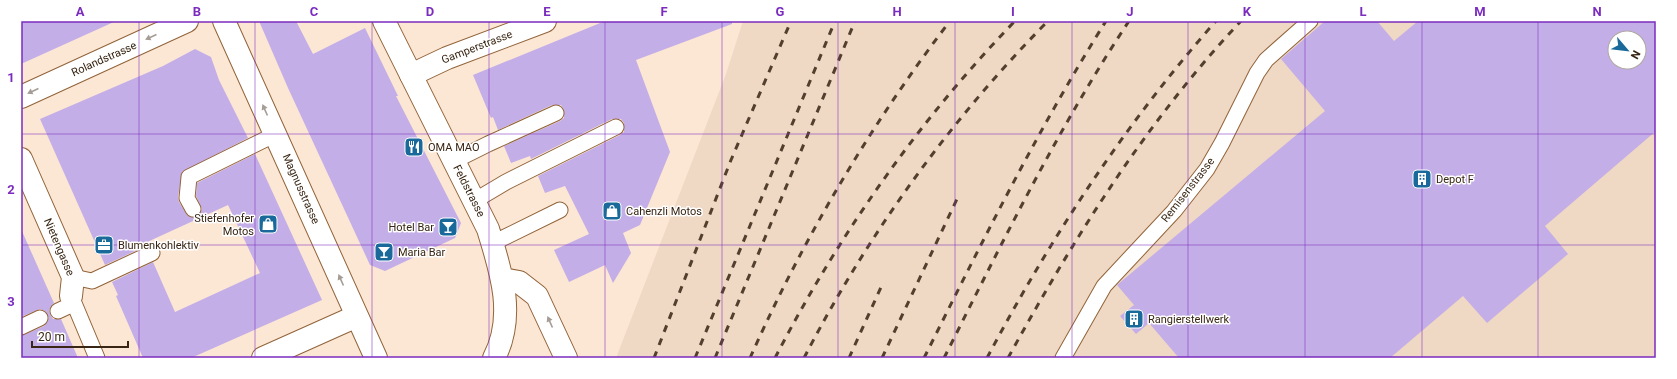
<svg xmlns="http://www.w3.org/2000/svg" width="1677" height="379" font-family="Roboto,sans-serif">
<rect width="100%" height="100%" fill="#fce7d5"/>
<path fill="#efd8c4" fill-rule="evenodd" d="M743,21h913v337h-1040l110,-284zM1615,38h24v24h-24z"/>
<path fill="#c4aee7" fill-rule="evenodd" d="M21,21h95l-95,43z
M259,21h37l17,33 52,-26 33,68h-2l65,127 -6,15 -70,33 -15,-6 -82,-177z
M605,21h127v3l-96,36 34,92 -30,73 -17,8 8,20 -18,30 -8,-18 -36,17 -15,-32 35,-16 -24,-48 -20,7 -7,-17 82,-41 4,-3v-9l-3,-4h-9l-81,40 -1,-3 -19,7 -7,-17 56,-25 4,-3v-8l-3,-5h-9l-54,25 -5,-13 -2,1 -18,-43z
M1325,21h52l17,20 24,-20h238v110l-111,95 23,28 -81,69 -24,-27 -73,62h-211l-30,-35 -13,11 -16,-18 14,-11 -17,-20 208,-174 -44,-52zM1615,38h24v24h-24z
M195,49l16,8 8,23 29,58 -66,34 -4,25 1,5 9,14 10,1 4,-8 -6,-13 1,-13 58,-29 67,146 -131,58h-48l-27,-62 2,-1 -6,-13 41,-20 22,50 85,-39 -32,-68 -83,38 1,3 -41,19 -65,-146 123,-53z
M21,229l33,74 -5,7 1,4 3,5h8l17,39h-57v-22l23,-10 5,-8 -4,-7 -5,-2 -19,8z"/>
<g fill="none" stroke-linecap="round" stroke-linejoin="round">
<defs>
<path id="service" d="M454,161l34,-17 68,-31
M474,201l32,-19 110,-55
M193,209l-6,-11 2,-21 87,-43
M493,243l67,-33
M73,277l19,4 60,-28
M71,296l26,62
M58,311l15,-7
M21,327l19,-9
M1063,358l41,-72 70,-75 33,-42 15,-26 35,-70 9,-13 44,-39"/>
<path id="minor" d="M224,21l152,337
M411,75l36,-17 98,-37
M21,97l166,-76
M21,159l52,118 -2,19
M263,358l94,-42"/>
<path id="tertiary" d="M384,21l104,208c13,42 28,87 6,129
M502,279l17,3 18,14 29,62"/>
</defs>
<use href="#service" stroke="#916339" stroke-width="17"/>
<use href="#minor" stroke="#916339" stroke-width="24"/>
<use href="#tertiary" stroke="#916339" stroke-width="24"/>
<use href="#service" stroke="#fff" stroke-width="15"/>
<use href="#minor" stroke="#fff" stroke-width="22"/>
<use href="#tertiary" stroke="#fff" stroke-width="22"/>
<path stroke="#523f2d" stroke-width="3" stroke-dasharray="7 7" stroke-linecap="butt" d="M654,358l77,-198 60,-139
M695,358l140,-337
M715,358l140,-337
M750,358c53,-119 121,-234 200,-337
M775,358c63,-122 144,-238 240,-337
M804,358c64,-124 146,-238 244,-337
M849,358l33,-73
M882,358l75,-159
M924,358c57,-114 114,-229 182,-337
M944,358c58,-115 114,-230 185,-337
M987,358c64,-121 138,-234 229,-337
M1008,358c66,-120 138,-236 233,-337"/>
</g>
<defs><path id="oneway-solid" d="M-6-.8H1V-3.2L6.5 0L1 3.2V.8H-6Z"/></defs>
<g fill="#a59d95">
<use href="#oneway-solid" transform="translate(151 37) rotate(156)"/>
<use href="#oneway-solid" transform="translate(33 91) rotate(155)"/>
<use href="#oneway-solid" transform="translate(265 110) rotate(-114)"/>
<use href="#oneway-solid" transform="translate(341 280) rotate(-114)"/>
<use href="#oneway-solid" transform="translate(550 322) rotate(-114)"/>
</g>
<path fill="none" stroke="#7b2cbf" stroke-width="1" stroke-opacity="0.55" d="M139,21v337M255,21v337M372,21v337M489,21v337M605,21v337M722,21v337M838,21v337M955,21v337M1072,21v337M1188,21v337M1305,21v337M1422,21v337M1538,21v337M21,134h1635M21,245h1635"/>
<defs>
<symbol id="restaurant-square" viewBox="-11 -11 22 22"><rect x="-9" y="-9" width="18" height="18" rx="4" fill="#1a699b" stroke="#fff"/><path d="M-5-6h1v4h1v-4h1v4h1v-4h1v5L-1.5 .5V6h-2V.5L-5-1ZM5-6V6H3V1.5H1.5Q1.5-4 5-6Z" fill="#fff"/></symbol>
<symbol id="building-square" viewBox="-11 -11 22 22"><rect x="-9" y="-9" width="18" height="18" rx="4" fill="#1a699b" stroke="#fff"/><path d="M-4-6H4V6H1V3H-1V6H-4ZM-2.5-4.3h1.7v1.8h-1.7ZM.8-4.3h1.7v1.8H.8ZM-2.5-1h1.7V.8h-1.7ZM.8-1h1.7V.8H.8Z" fill="#fff"/></symbol>
<symbol id="shop-square" viewBox="-11 -11 22 22"><rect x="-9" y="-9" width="18" height="18" rx="4" fill="#1a699b" stroke="#fff"/><path d="M-5-2.5h2.3a2.7 3.5 0 0 1 5.4 0H5L5.5 6h-11ZM-1.5-2.5h3a1.5 2.3 0 0 0-3 0Z" fill="#fff"/></symbol>
<symbol id="bar-square" viewBox="-11 -11 22 22"><rect x="-9" y="-9" width="18" height="18" rx="4" fill="#1a699b" stroke="#fff"/><path d="M-6-5H6L.8 .8V4.5H3.5V6h-7V4.5H-.8V.8Z" fill="#fff"/></symbol>
<symbol id="office-square" viewBox="-11 -11 22 22"><rect x="-9" y="-9" width="18" height="18" rx="4" fill="#1a699b" stroke="#fff"/><path d="M-6-3h4V-5.5h4V-3h4V5H-6ZM-1-4.5V-3h2v-1.5ZM-6 0V1H6V0Z" fill="#fff"/></symbol>
</defs>
<g fill-rule="evenodd">
<use href="#restaurant-square" x="403" y="136" width="22" height="22"/>
<use href="#building-square" x="1411" y="168" width="22" height="22"/>
<use href="#shop-square" x="601" y="200" width="22" height="22"/>
<use href="#shop-square" x="257" y="213" width="22" height="22"/>
<use href="#bar-square" x="437" y="216" width="22" height="22"/>
<use href="#office-square" x="93" y="234" width="22" height="22"/>
<use href="#bar-square" x="373" y="241" width="22" height="22"/>
<use href="#building-square" x="1123" y="308" width="22" height="22"/>
</g>
<g text-anchor="middle" dominant-baseline="central" stroke-width="3" stroke-linejoin="round" paint-order="stroke">
<g font-size="11" fill="#382513" stroke="#fff">
<text transform="translate(477 47) rotate(-21)">Gamperstrasse</text>
<text transform="translate(104 59) rotate(-24)">Rolandstrasse</text>
<text transform="translate(301 189) rotate(66)">Magnusstrasse</text>
<text transform="translate(1188 190) rotate(-52)">Remisenstrasse</text>
<text transform="translate(469 191) rotate(63)">Feldstrasse</text>
<text transform="translate(59 247) rotate(67)">Nietengasse</text>
</g>
<g font-size="11" fill="#382513" stroke="#fff" text-anchor="start">
<text x="428" y="147">OMA MAO</text>
<text x="1436" y="179">Depot F</text>
<text x="626" y="211">Cahenzli Motos</text>
<text x="254" y="218" text-anchor="end">Stiefenhofer<tspan x="254" dy="13">Motos</tspan></text>
<text x="434" y="227" text-anchor="end">Hotel Bar</text>
<text x="118" y="245">Blumenkohlektiv</text>
<text x="398" y="252">Maria Bar</text>
<text x="1148" y="319">Rangierstellwerk</text>
</g>
</g>
<rect width="1677" height="379" fill="none" stroke="#ffffff" stroke-width="44"/>
<g transform="translate(1627 50) rotate(118)"><circle r="19" fill="#ffffff" stroke="#afa8a1"/>
<path d="M0-3L7 15L0 10L-7 15Z" fill="#1a699b"/>
<text y="-6" font-size="11" font-weight="bold" text-anchor="middle" fill="#382513">N</text>
</g>
<path d="M32 341v6h96v-6" fill="none" stroke="#382513" stroke-width="2"/>
<text x="38" y="341" font-size="12" fill="#382513" stroke="#ffffff" stroke-width="3" paint-order="stroke">20 m</text>
<rect x="22" y="22" width="1633" height="335" fill="none" stroke="#7b2cbf" stroke-width="1.5"/>
<g font-size="13" text-anchor="middle" font-weight="bold" fill="#7b2cbf">
<text x="80" y="16">A</text>
<text x="197" y="16">B</text>
<text x="314" y="16">C</text>
<text x="430" y="16">D</text>
<text x="547" y="16">E</text>
<text x="664" y="16">F</text>
<text x="780" y="16">G</text>
<text x="897" y="16">H</text>
<text x="1013" y="16">I</text>
<text x="1130" y="16">J</text>
<text x="1247" y="16">K</text>
<text x="1363" y="16">L</text>
<text x="1480" y="16">M</text>
<text x="1597" y="16">N</text>
<text x="11" y="82">1</text>
<text x="11" y="194">2</text>
<text x="11" y="306">3</text>
</g>
</svg>
